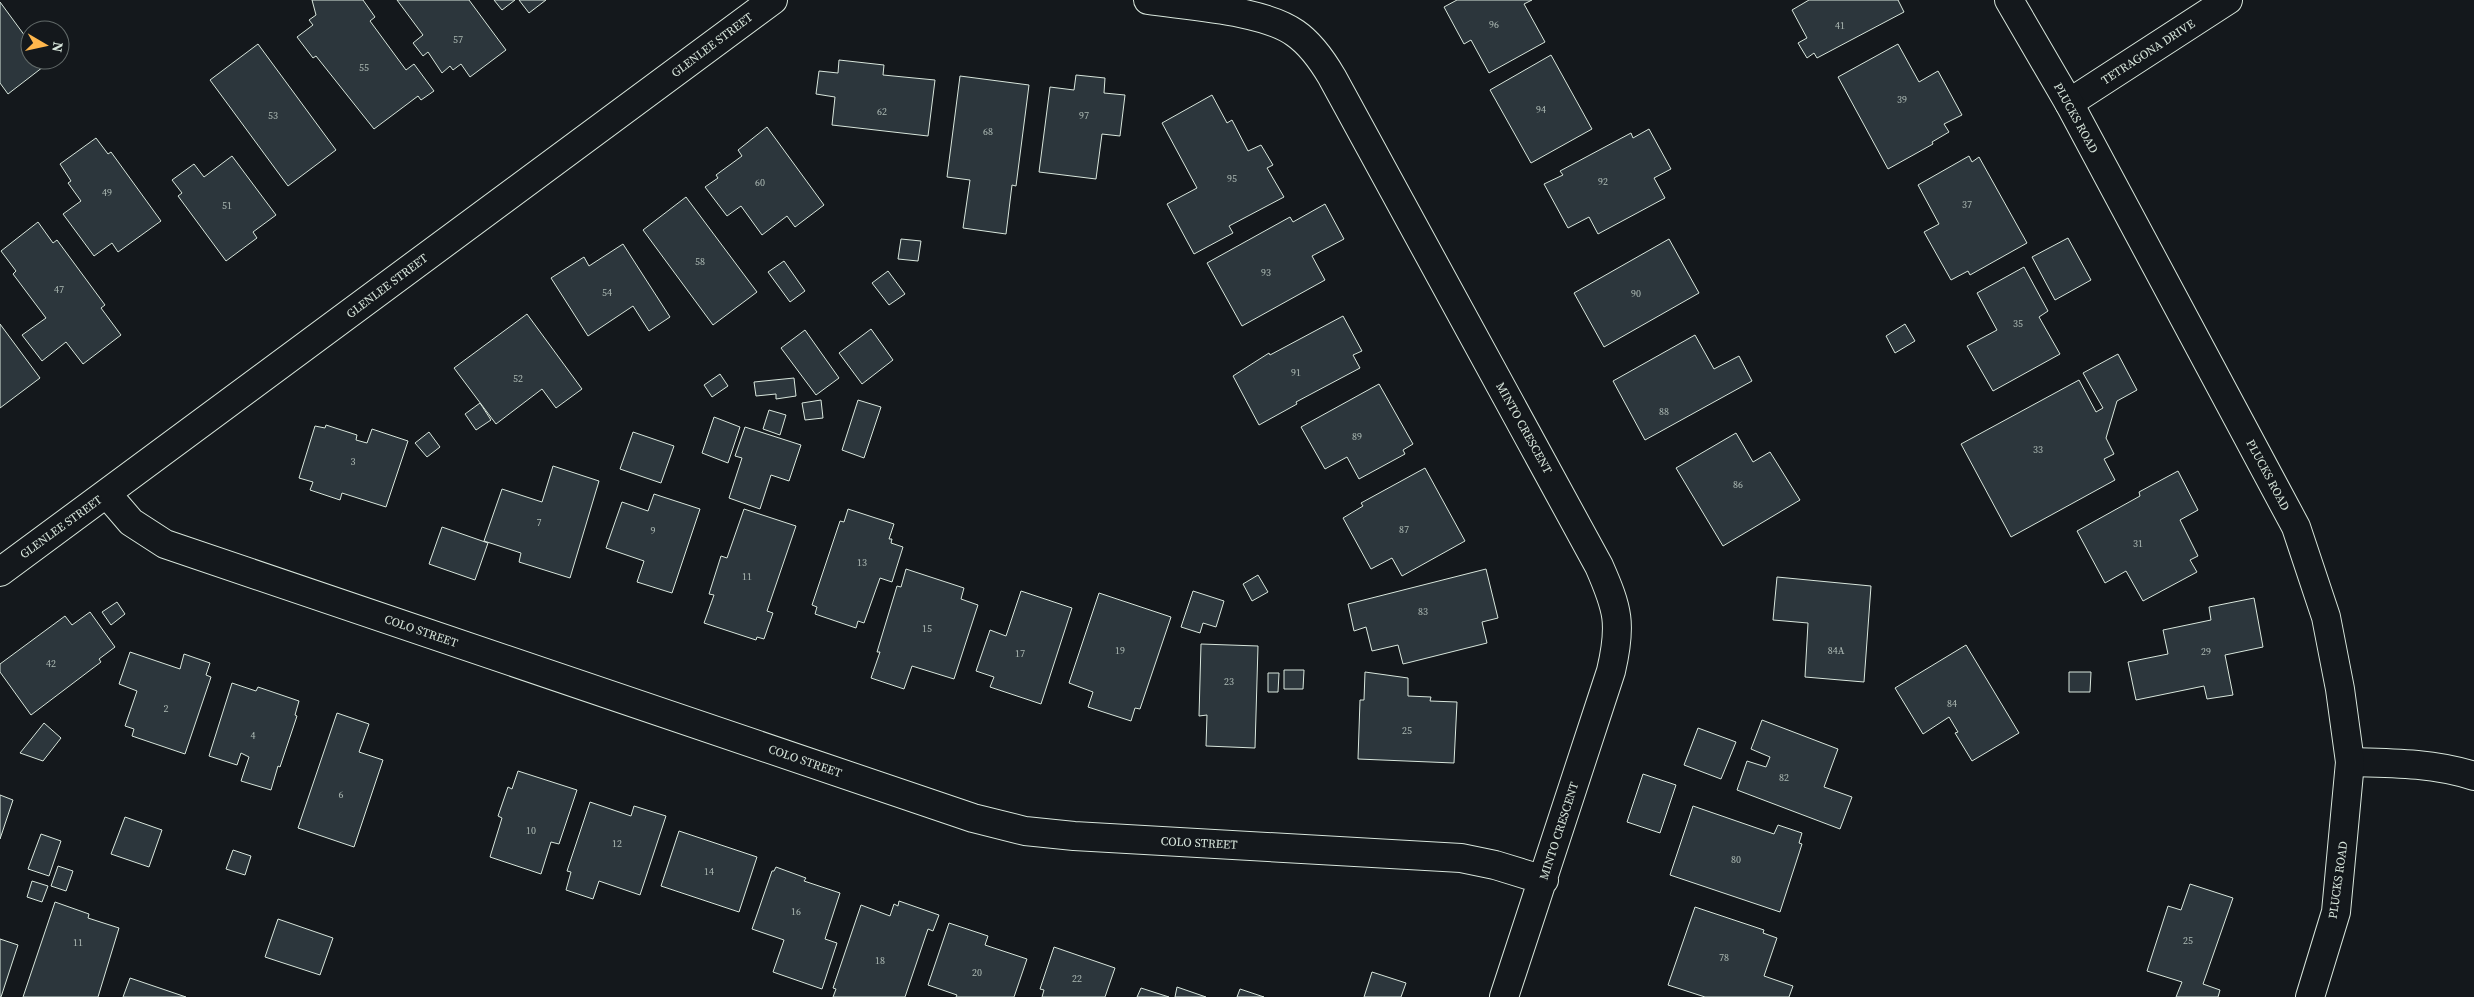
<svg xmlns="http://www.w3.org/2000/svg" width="2474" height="997" font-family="'Source Serif 4',serif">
<rect width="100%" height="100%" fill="#14181c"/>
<path fill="#2c363c" stroke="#d8e6dc" d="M312,0h51l12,17 -5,4 36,49 8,-6 20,27 -13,9 -3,-4 -44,33 -58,-73 -3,2 -16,-21 16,-12 -4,-5 7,-5z
M397,0h72l37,50 -36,27 -9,-13 -8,6 -3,-4 -8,7 -14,-21 -5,4 -10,-13 10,-8z
M494,0h21l-13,10z
M519,0h27l-17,13z
M1457,0h75l-8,4 21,38 -56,31 -18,-33 -7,4 -20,-37z
M1898,0l6,12 -87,46 -3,-5 -7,5 -9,-15 9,-5 -15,-28 17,-10z
M0,2l25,34 -3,2 8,11v11h8l5,7 -35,27 -8,-11z
M258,44l78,106 -48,36 -78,-106z
M1898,44l21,38 19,-11 24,44 -18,9 5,8 -17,10 1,2 -45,25 -50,-92z
M1551,55l41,74 -61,34 -41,-73z
M839,60l45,5 -1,10 52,5 -7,56 -96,-11 3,-28 -19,-3 3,-23 19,2z
M1076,75l29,3 -1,15 21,2 -5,41 -18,-2 -6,45 -57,-7 11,-85 24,3z
M960,76l69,9 -13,101 -4,-1 -6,49 -43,-6 7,-48 -23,-3z
M1212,95l15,28 5,-3 16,31 13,-6 12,20 -6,3 17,29 -55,29 4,7 -39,21 -27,-50 30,-16 -35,-65z
M767,127l57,78 -29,22 -8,-11 -25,19 -21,-29 -14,10 -22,-29 13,-9 -2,-3 26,-19 -4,-6z
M1649,129l22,40 -17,9 11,20 -67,36 -9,-17 -21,11 -24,-44 19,-9 -3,-4 71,-38 2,5z
M96,138l12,16 3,-2 50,69 -43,31 -6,-9 -18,13 -31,-42 18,-13 -13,-18 3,-2 -11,-17z
M232,156l44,59 -23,17 4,6 -31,23 -48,-65 4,-3 -10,-13 22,-16 10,13z
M1969,156l3,6 7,-5 48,86 -57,32 -2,-4 -17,9 -27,-48 15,-8 -21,-39z
M686,197l71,95 -44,33 -70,-95z
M1325,204l19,35 -32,17 13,24 -83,46 -35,-63 83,-46 3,5z
M38,222l15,21 4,-3 48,65 -4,3 20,27 -38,29 -17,-22 -24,19 -20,-26 24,-17 -33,-44 3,-3 -15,-20z
M2068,238l23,42 -36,20 -23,-43z
M901,239l20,2 -3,20 -20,-2z
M1669,239l30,54 -95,54 -30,-54z
M623,244l47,73 -21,14 -16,-25 -45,30 -37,-58 33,-21 5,9z
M784,261l21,30 -15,11 -22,-30z
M2024,267l24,44 -9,6 21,37 -67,37 -26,-45 30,-16 -20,-37z
M888,271l17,23 -16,11 -17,-22z
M527,314l55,75 -26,19 -14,-19 -46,35 -42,-56z
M1343,316l19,35 -9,4 7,13 -64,34 1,2 -38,21 -26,-49 36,-23 1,2z
M0,324l40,54 -40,30z
M1905,324l10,17 -20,12 -9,-17z
M871,329l22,31 -31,24 -23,-31z
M805,330l34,48 -23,17 -35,-47z
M1695,335l19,34 25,-13 13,25 -107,59 -32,-59z
M2118,354l19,36 -20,11 -11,37 8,16 -10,5 11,21 -104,57 -50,-93 118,-64 17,32 7,-4 -20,-35z
M720,374l8,12 -16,11 -8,-12z
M794,378l2,18 -20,3v-5l-20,2 -2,-14z
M1379,384l34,60 -10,6 2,4 -46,25 -12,-22 -22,12 -24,-42z
M821,400l2,18 -18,2 -3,-17z
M858,400l23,7 -17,51 -22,-8z
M480,403l11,17 -15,10 -11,-16z
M769,410l17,5 -6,20 -17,-6z
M714,417l26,10 -12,36 -26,-10z
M326,425l31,10 -1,5 11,3 5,-14 36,12 -22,66 -44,-14 -2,7 -30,-10 3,-8 -14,-4 16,-52 10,2z
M745,427l56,18 -12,36 -18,-6 -11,34 -31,-11 13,-40 -7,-2z
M429,432l11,15 -13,10 -12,-14z
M633,432l41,14 -13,37 -41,-14z
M1736,433l17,29 17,-10 30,48 -77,46 -47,-78z
M553,466l46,15 -29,97 -51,-16 2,-9 -37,-12 18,-52 40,13z
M1425,468l40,73 -63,35 -10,-18 -21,11 -28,-51 20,-12 -2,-3z
M2178,471l20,39 -18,10 18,36 -8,4 7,12 -54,29 -17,-30 -21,12 -28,-52 63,-35 -1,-4z
M654,494l46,15 -28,84 -35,-11 7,-21 -38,-13 16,-46 26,9z
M744,509l52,17 -29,85 6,2 -9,26 -7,-2 -1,3 -52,-17 10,-28 -5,-1 12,-38 6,2z
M848,509l46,15 -5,15h3l-1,4 12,4 -11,35 -12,-4 -16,45 -6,-2 -2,7 -41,-14 2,-7 -5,-2 28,-84 4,1z
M442,527l46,16 -13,37 -46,-16z
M906,569l58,19 -3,11 17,6 -24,74 -42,-13 -8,23 -33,-11 9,-26h-3l20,-66 4,1z
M1486,569l12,49 -16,4 5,21 -84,21 -5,-19 -26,6 -6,-24 -12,4 -6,-27z
M1258,575l10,17 -16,9 -9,-17z
M1777,577l94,9 -7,96 -59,-5 3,-54 -35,-3z
M1021,591l51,17 -31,96 -51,-17 4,-10 -18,-6 14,-41 16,6z
M1193,591l31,10 -8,26 -13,-4 -3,10 -19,-6z
M1099,593l72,24 -31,92 -5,-1 -4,13 -43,-14 5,-15 -24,-9z
M2254,598l9,49 -38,8 8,40 -26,4 -3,-13 -68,14 -8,-38 40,-8 -5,-24 48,-10 -2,-13z
M117,602l8,12 -14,11 -9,-13z
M90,612l25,35 -16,12 2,3 -70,53 -31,-43v-8l65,-48 7,9z
M1201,644l57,2 -3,102 -49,-2 1,-31 -8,1z
M1966,645l53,88 -47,28 -17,-28 3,-1 -9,-15 -26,17 -28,-46z
M130,652l50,17 4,-15 26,9 -4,12 5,2 -26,77 -53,-18 2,-7 -9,-3 12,-35 -18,-7z
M1284,670h20l-1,19h-19z
M1365,672l43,6v18l23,1 -1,4 27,1 -3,61 -96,-4 2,-59h4z
M2069,672h22l-1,20h-21z
M1268,673h11l-1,19h-10z
M232,683l24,8 2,-4 41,14 -4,14 2,1 -17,51 -2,-1 -7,24 -30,-9 8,-24 -8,-4 -4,12 -28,-9z
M337,713l32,11 -10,28 24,8 -29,87 -56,-19z
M1762,720l76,29 -14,38 28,10 -12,32 -103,-39 10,-29 19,6 4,-10 -19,-8z
M44,723l17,15 -18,23 -23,-8z
M1698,728l38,14 -15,37 -37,-14z
M518,771l59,19 -18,54 -8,-2 -10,32 -51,-17 12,-39 -4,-2 10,-29 4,2z
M1643,774l33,11 -16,48 -33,-11z
M0,795l13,5 -13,39z
M590,802l41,14 3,-10 32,10 -26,79 -41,-14 -6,18 -27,-9 5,-18 -4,-1z
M1693,806l81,28 4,-9 24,8 -3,10 3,1 -22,68 -110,-37z
M125,817l37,13 -13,37 -38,-13z
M679,831l78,26 -18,55 -78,-26z
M41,834l20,7 -12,35 -21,-7z
M233,850l18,6 -6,19 -19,-6z
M58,866l15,5 -7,20 -15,-5z
M776,867l30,11 -2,3 36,12 -15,46 12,4 -15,46 -49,-17 11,-32 -32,-11 20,-58h2z
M32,881l16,5 -6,16 -15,-5z
M2190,884l43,14 -30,86 17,6 -2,7h-42l6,-15 -35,-11 21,-65 13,4z
M899,901l40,14 -6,16 -5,-2 -23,68h-72l3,-8 -3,-1 28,-83 29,11 4,-12 4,2z
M55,902l34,12 -1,4 31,10 -21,69h-75z
M1695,907l69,23 -1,3 14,5 -13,38 29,10 -4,11h-84l-37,-12z
M278,919l55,19 -13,37 -55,-18z
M949,923l39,13 -3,9 42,14 -13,38h-58l1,-2 -29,-10z
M0,939l18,6 -17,52h-1z
M1054,947l61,21 -10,29h-63l2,-7 -4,-1z
M1372,972l34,11 -5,14h-37z
M130,978l56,19h-63z
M1177,987l29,10h-31z
M1141,988l28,9h-32z
M1240,989l24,8h-27z"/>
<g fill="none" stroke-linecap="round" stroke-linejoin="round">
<defs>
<path id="street" d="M1148,0c40,6 115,10 147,33 16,11 27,27 37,44l267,489c19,43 23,58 12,105l-107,326
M2069,103l159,-103
M107,494l24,28 34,22 808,274 52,13 49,5 387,22 34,7 49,15
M0,572l773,-572
M2350,762c42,1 84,1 124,14"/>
<path id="secondary" d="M2009,0l60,103 227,424 30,90 14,72 10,73 -14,150 -26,85"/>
</defs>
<use href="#street" stroke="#d8e6dc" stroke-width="30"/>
<use href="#secondary" stroke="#d8e6dc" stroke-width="30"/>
<use href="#street" stroke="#14181c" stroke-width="28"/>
<use href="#secondary" stroke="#14181c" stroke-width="28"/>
</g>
<g text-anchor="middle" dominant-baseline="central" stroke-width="4" stroke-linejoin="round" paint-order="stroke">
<g font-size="10" fill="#adbab4">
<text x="1494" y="24">96</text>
<text x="1840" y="25">41</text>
<text x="458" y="39">57</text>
<text x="364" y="67">55</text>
<text x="1902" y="99">39</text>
<text x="1541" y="109">94</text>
<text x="882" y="111">62</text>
<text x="273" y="115">53</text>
<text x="1084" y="115">97</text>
<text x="988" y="131">68</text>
<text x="1232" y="178">95</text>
<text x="1603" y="181">92</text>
<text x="760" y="182">60</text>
<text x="107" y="192">49</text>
<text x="1967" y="204">37</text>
<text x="227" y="205">51</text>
<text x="700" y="261">58</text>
<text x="1266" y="272">93</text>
<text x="59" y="289">47</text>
<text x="607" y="292">54</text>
<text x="1636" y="293">90</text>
<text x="2018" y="323">35</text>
<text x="1296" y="372">91</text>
<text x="518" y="378">52</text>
<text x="1664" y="411">88</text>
<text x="1357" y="436">89</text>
<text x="2038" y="449">33</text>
<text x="353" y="461">3</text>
<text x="1738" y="484">86</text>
<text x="539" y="522">7</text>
<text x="1404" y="529">87</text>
<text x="653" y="530">9</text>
<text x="2138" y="543">31</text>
<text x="862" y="562">13</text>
<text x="747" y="576">11</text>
<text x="1423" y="611">83</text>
<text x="927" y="628">15</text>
<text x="1120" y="650">19</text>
<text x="1836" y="650">84A</text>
<text x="2206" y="651">29</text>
<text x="1020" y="653">17</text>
<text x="51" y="663">42</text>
<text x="1229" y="681">23</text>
<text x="1952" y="703">84</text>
<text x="166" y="708">2</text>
<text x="1407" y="730">25</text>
<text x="253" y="735">4</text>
<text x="1784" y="777">82</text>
<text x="341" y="794">6</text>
<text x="531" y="830">10</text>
<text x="617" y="843">12</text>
<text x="1736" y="859">80</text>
<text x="709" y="871">14</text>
<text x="796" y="911">16</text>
<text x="2188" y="940">25</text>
<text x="78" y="942">11</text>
<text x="1724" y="957">78</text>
<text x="880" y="960">18</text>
<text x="977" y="972">20</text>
<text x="1077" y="978">22</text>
</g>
<g font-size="12" fill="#d8e6dc" stroke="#14181c">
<text transform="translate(712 45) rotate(-37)">GLENLEE STREET</text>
<text transform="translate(2148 52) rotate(-33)">TETRAGONA DRIVE</text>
<text transform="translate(2076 118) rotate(61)">PLUCKS ROAD</text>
<text transform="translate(387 286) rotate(-37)">GLENLEE STREET</text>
<text transform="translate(1524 428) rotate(61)">MINTO CRESCENT</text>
<text transform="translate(2268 475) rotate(62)">PLUCKS ROAD</text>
<text transform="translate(61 527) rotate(-36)">GLENLEE STREET</text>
<text transform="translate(421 631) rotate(19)">COLO STREET</text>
<text transform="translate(805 761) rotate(19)">COLO STREET</text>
<text transform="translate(1559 831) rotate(-72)">MINTO CRESCENT</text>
<text transform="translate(1199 843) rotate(3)">COLO STREET</text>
<text transform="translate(2338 880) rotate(-82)">PLUCKS ROAD</text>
</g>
</g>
<g transform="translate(45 45) rotate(99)"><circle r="24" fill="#14181c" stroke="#626a69"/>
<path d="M0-4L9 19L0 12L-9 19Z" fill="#ffb74d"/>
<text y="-8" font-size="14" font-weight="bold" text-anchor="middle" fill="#d8e6dc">N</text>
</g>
</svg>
